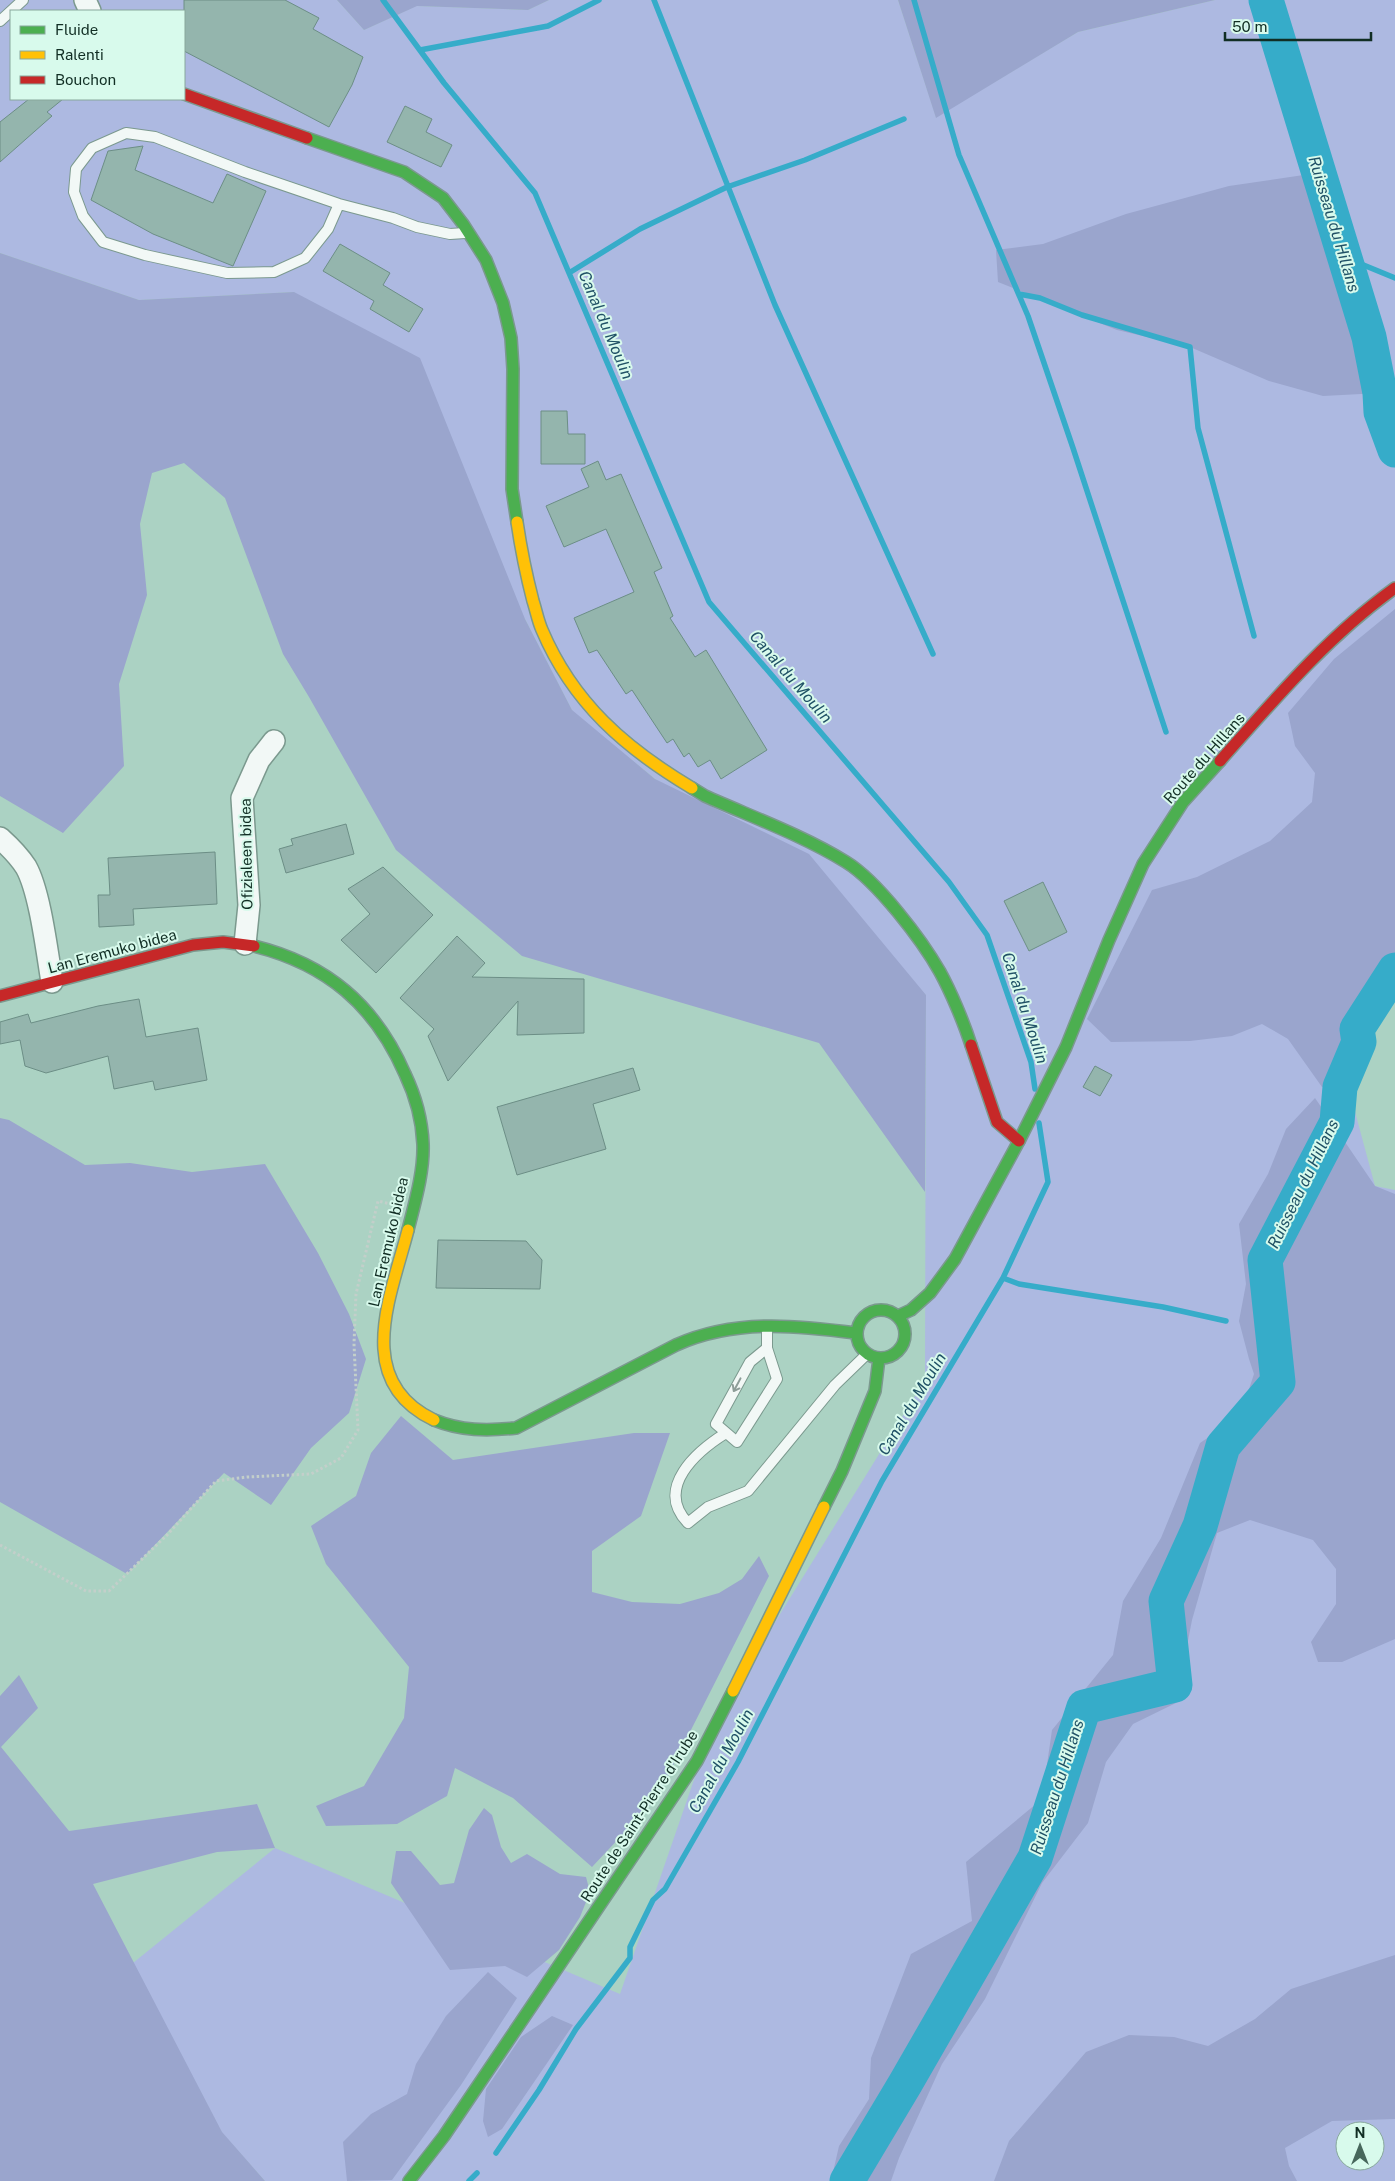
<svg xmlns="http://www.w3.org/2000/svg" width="1395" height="2181" font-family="'Public Sans',sans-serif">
<rect width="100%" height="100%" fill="#abd2c3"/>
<path fill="#adb9e1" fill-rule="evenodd" d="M0,0h337l27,30 52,-24 112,4 21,-10h349l38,117 142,-85 137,-32h180v992l-36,50 -5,66 21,78 20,4v991h-1130l-43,-48 -89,-170 142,-115 345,146 95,-275 210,-339 1,-385 -352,-281 -49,-95 -231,-327 -155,8 -139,-47zM11,11h173v88h-173zM1345,2131h30v30h-30z"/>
<path fill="#9aa5cd" d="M337,0h212l-21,10 -111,-4 -53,24z
M898,0h317l-137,32 -142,86z
M1317,173l52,164 11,56 -57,3 -54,-15 -79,-34 -73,-17 -119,-48 -2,-32 47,-6 83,-30 103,-28z
M0,253l139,47 155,-8 126,66 105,261 47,91 83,69 154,75 117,141 -1,197 -106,-149 -297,-87 -126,-106 -87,-153 -26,-43 -58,-156 -41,-35 -32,10 -12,51 7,71 -28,89 5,82 -61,67 -63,-37z
M1395,609v358l-23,40 -32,80h-18l-34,-48 -26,-15 -30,12 -42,5 -79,1 -24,-23 65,-129 45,-13 73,-36 42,-39 3,-29 -20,-27 -7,-33 46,-54z
M1315,1098l60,88 20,8v445l-53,23h-24l-7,-20 25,-38v-35l-23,-29 -63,-20 -33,13 -25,87 -6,31 6,38 -12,12 -47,23 -27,38 -18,61 -46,60 -57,116 -43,65 -43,94 -8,23h-60l8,-35 30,-47 2,-41 40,-104 61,-33 -6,-59 76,-63 10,-69 61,-75 10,-54 38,-63 39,-95 40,-27 14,-42 -5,-15 -10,-38 7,-37 -7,-60 29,-50 18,-45z
M0,1118l9,2 76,45 45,-2 62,9 73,-8 53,89 31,61 17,45 -17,54 -38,35 -40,57 -47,-32 -97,101 -127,-72z
M401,1416l52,44 181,-27h36l-29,83 -49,35v41l40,10 48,2 39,-11 23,-14 17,-23 10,20 -113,223 -64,68 -79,-69 -58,-30 -8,28 -50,28 -71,2 -10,-20 48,-20 40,-68 5,-51 -83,-103 -15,-38 45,-30 15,-43z
M19,1675l19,33 -37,39 68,84 188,-27 18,44 -58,4 -124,32 129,248 43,49h-265v-485z
M484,1808l8,7 9,32 10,16 16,-9 33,20 26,3 4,15 -10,25 -21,33 -32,27 -22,-11 -55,4 -59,-87 5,-32h15l29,34 14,-2 15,-53z
M1395,1955v164l-63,2 -47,27 4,18 8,15h-303l15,-40 77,-89 43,-17 45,2 34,9 47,-27 36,-30z
M488,1972l29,26 -56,87 -69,95 -45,1 -4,-39 28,-28 36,-20 9,-30 30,-48z
M552,2016l21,9 -71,104 -14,8 -5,-16 3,-32 35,-52z"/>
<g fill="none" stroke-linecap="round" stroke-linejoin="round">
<path stroke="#36acc9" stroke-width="5.5" d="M383,0l61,83 91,110 174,409 240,280 38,53 44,127 4,27
M654,0l121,305 158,349
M914,0l45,155 69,161 45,132 93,284
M420,50l128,-24 51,-26
M1344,257l51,21
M569,273l71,-44 87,-42 78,-27 99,-41
M1019,294l21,4 42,17 108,32 8,81 56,208
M1003,1278l16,6 144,23 63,14
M496,2153l43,-63 37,-61 54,-71v-11l23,-47 12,-11 73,-127 144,-281 121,-203 45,-96 -9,-59
M469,2181l8,-8"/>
<path stroke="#36acc9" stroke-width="35" d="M1266,0l103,337 11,56 1,19 14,38
M847,2181l58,-97 130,-226 49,-151 91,-22 -9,-84 34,-75 23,-80 55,-64 -13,-122 72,-138 3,-35 19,-45 -2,-13 38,-59"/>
</g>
<path fill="#94b5ad" stroke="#6c8e86" d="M184,0h101l34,18 -6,11 50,28 -11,28 -23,42 -145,-76z
M29,99h34l-16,13 5,4 -52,46v-40z
M405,106l27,13 -6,13 26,13 -11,22 -54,-25z
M143,146l-8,24 78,33 14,-29 39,17 -33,75 -80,-32 -62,-34 17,-49z
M340,244l50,29 -7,12 40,24 -14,23 -39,-23 4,-8 -51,-30z
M541,411h26l1,23h17v30h-44z
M598,461l8,19 15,-6 41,94 -8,4 19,44 -3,2 25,39 11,-7 61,100 -46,29 -11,-19 -12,7 -9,-14 -5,4 -11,-18 -6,4 -35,-53 -6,4 -29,-44 -8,3 -15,-35 60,-26 -28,-63 -42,18 -18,-41 43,-19 -8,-18z
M346,824l8,30 -68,19 -7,-24 14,-4 -2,-6z
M215,852l2,52 -84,5 1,16 -35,2 -1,-32h12l-2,-37z
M383,867l50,48 -57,58 -35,-33 29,-26 -22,-25z
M1043,882l24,50 -38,19 -25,-50z
M457,936l28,27 -13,14 112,2v54l-67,2 1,-34 -70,80 -20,-45 6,-7 -34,-31z
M139,999l7,38 52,-9 9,52 -52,10 -2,-9 -39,8 -6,-33 -62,17 -21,-7 -5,-26 -20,4v-22l28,-8 3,9 67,-17z
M1095,1066l17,9 -12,21 -17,-9z
M633,1068l7,22 -47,14 13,45 -89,26 -20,-68z
M438,1240l88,1 16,19 -2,29 -104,-1z"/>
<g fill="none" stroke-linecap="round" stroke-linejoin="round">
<defs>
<path id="lane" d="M0,21l23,-21
M339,204l-11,25 -23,29 -31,14 -47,1 -82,-18 -42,-13 -20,-26 -9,-24 2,-23 16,-21 34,-15 29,4 90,35 94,32 54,14 24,9 33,7 15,-1
M767,1348l-17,14 -34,62 21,18 40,-63 -10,-31v-20
M726,1433c-29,18 -72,55 -38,90l20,-16 40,-16 87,-106 32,-31"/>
<path id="street" d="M85,0l5,11
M0,838c10,9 19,18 26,29 14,25 21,85 26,115
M245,944l4,-39 -7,-107 17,-38 15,-19"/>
<path id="fast" d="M307,138l97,34 39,26 20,26 23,36 17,43 8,35 2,31 -1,120 5,33
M692,788l13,8c47,21 97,39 141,66 31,19 76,78 94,110 11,20 24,51 31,73
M254,946c73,18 121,59 151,128 10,21 17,45 18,70 1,28 -8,58 -15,86
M857 1334a24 24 0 1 1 48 0a24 24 0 1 1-48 0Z
M898,1316l13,-6 19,-17 25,-34 64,-118 47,-94 43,-107 34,-76 40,-62 37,-41
M434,1420c27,11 53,11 82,8l160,-83c58,-26 119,-20 180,-12
M824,1507l18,-36 33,-80 4,-33
M409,2181l35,-45 253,-375 36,-70"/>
<path id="slow" d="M517,522c4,27 9,52 16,79 3,9 5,20 9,29 31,73 83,118 150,158
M408,1230c-17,66 -56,151 26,190
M733,1691l91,-184"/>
<path id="jam" d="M184,94l123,44
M1220,761c54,-61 108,-125 175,-173
M0,996l193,-51 30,-3 31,4
M971,1045l26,77 22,19"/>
</defs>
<use href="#lane" stroke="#7b998e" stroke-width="12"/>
<use href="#street" stroke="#7b998e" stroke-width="24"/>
<use href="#fast" stroke="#7b998e" stroke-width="14"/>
<use href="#slow" stroke="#7b998e" stroke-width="14"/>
<use href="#jam" stroke="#7b998e" stroke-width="14"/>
<path stroke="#c3cfca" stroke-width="3" stroke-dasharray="2.5 2.5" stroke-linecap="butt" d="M0,1545l86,46h23l58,-56 49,-54 31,-4 64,-3 30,-16 17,-28 -4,-86 2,-50 22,-93 13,3"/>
<use href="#lane" stroke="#f2f8f6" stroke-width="10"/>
<use href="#street" stroke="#f2f8f6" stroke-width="21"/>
<use href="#fast" stroke="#4caf50" stroke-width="11"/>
<use href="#slow" stroke="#ffc107" stroke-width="11"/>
<use href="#jam" stroke="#c62828" stroke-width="11"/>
</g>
<defs><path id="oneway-shaft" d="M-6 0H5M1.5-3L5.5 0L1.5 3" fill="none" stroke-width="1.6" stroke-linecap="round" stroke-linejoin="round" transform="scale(1.25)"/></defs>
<use stroke="#8d9d98" href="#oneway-shaft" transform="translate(737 1385) rotate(118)"/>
<g text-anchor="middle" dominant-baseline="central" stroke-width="4" stroke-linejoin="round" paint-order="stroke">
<g font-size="15" fill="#112e24" stroke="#d8faec">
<text transform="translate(1204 758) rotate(-49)">Route du Hillans</text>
<text transform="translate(246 854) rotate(-91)">Ofizialeen bidea</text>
<text transform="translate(112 951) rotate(-15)">Lan Eremuko bidea</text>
<text transform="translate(388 1242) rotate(-77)">Lan Eremuko bidea</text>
<text transform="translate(639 1816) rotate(-57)">Route de Saint-Pierre d'Irube</text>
</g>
<g font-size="16" font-style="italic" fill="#205166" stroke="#d8faec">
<text transform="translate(1334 224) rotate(73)">Ruisseau du Hillans</text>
<text transform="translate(606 325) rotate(67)">Canal du Moulin</text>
<text transform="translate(791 677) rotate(49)">Canal du Moulin</text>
<text transform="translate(1025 1008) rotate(72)">Canal du Moulin</text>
<text transform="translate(1303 1184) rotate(-64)">Ruisseau du Hillans</text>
<text transform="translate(912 1404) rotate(-59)">Canal du Moulin</text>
<text transform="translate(721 1761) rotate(-61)">Canal du Moulin</text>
<text transform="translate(1057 1787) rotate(-72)">Ruisseau du Hillans</text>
</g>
</g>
<rect x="10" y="10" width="175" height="90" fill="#d8faec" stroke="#88a89c"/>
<rect x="20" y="26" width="25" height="8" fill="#4caf50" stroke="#88a89c"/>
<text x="55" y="35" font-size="15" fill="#112e24">Fluide</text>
<rect x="20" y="51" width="25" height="8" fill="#ffc107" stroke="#88a89c"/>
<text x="55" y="60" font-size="15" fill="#112e24">Ralenti</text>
<rect x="20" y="76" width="25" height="8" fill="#c62828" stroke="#88a89c"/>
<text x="55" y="85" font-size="15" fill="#112e24">Bouchon</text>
<g transform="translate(1360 2146)"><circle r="24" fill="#d8faec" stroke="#88a89c"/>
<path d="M0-4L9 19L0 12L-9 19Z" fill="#47675c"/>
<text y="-8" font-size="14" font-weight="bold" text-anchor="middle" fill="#112e24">N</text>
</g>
<path d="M1225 32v8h146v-8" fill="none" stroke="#112e24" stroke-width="2.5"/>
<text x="1232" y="32" font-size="15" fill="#112e24" stroke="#d8faec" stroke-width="4" paint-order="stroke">50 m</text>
</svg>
